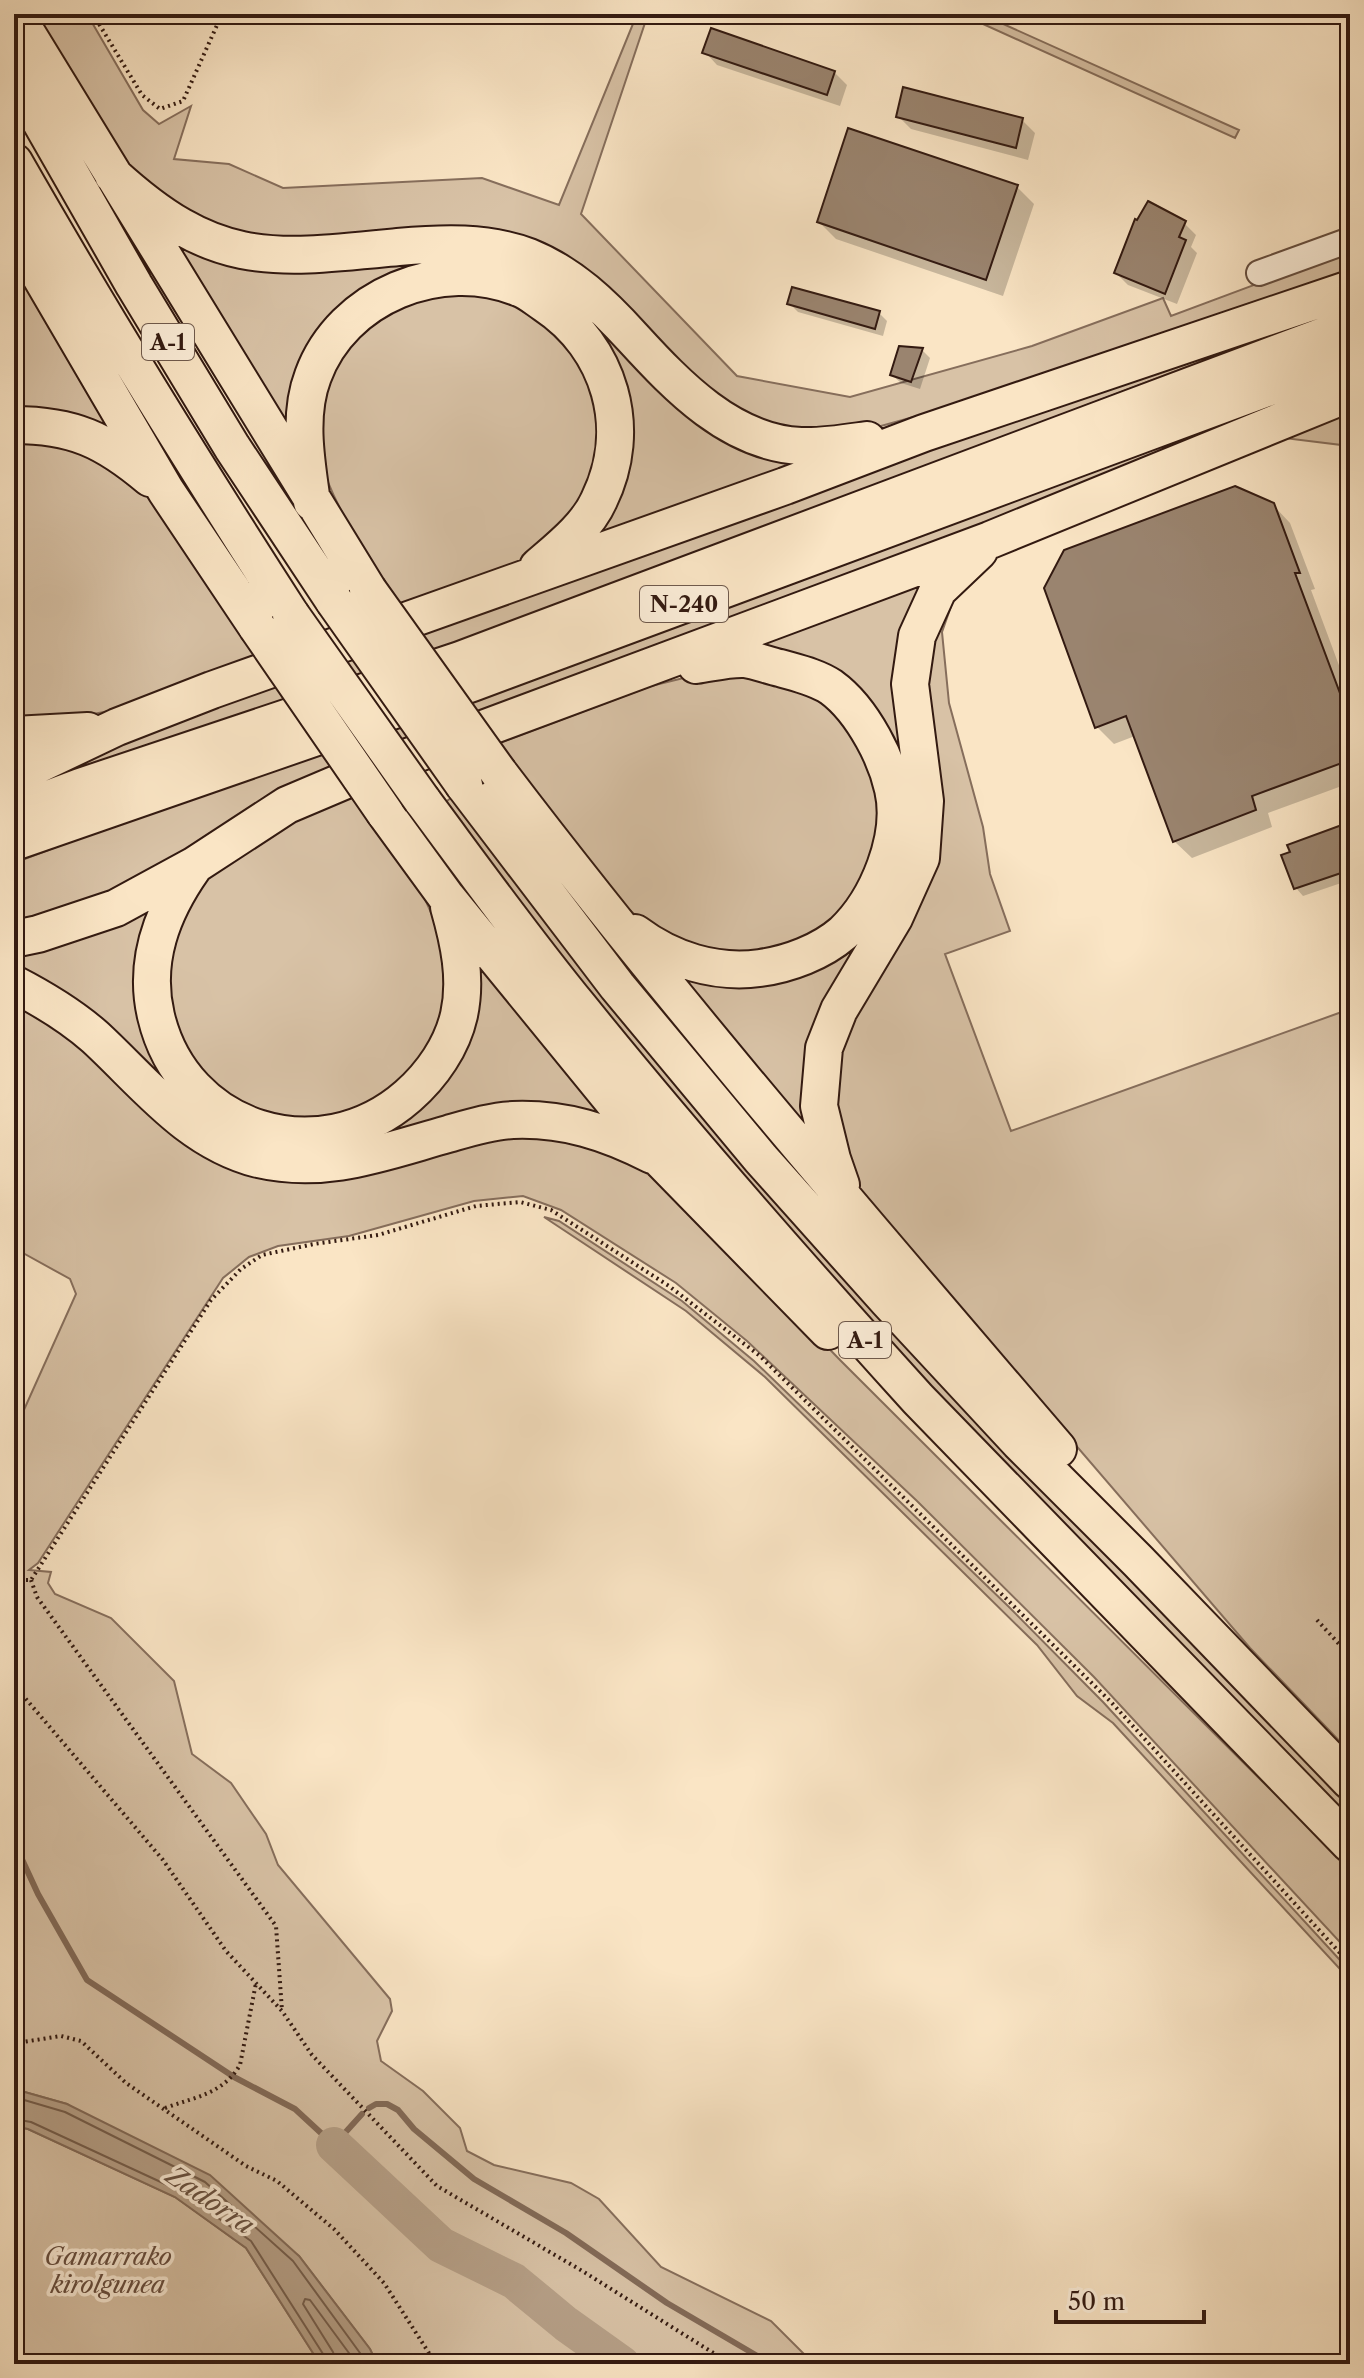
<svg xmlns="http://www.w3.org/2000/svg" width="1364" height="2378" font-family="'Libre Caslon Text',serif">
<rect width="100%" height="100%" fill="#fae5c5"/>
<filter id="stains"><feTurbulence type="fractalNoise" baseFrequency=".0025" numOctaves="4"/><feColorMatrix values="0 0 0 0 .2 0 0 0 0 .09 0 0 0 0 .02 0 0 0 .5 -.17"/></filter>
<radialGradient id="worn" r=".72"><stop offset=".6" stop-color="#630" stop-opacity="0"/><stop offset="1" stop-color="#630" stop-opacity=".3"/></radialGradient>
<path fill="#d8c2a6" stroke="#866e5c" stroke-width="2" d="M33,14h54l56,96 16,14 32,-18 -17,53 55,5 54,24 199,-10 77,27 78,-191h11l-67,200 156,162 113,21 182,-51 131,-48 8,18 179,-67v27l-415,135 -54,15 -63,7 -54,-9 -52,-30 -127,-125 -342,-31 -79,-38 -40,-40z
M961,14h20l258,116 -4,8z
M163,229l366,40 272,197 -211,74 33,-68 -49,-160 -187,-32 -99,158z
M14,264l100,169 -100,-19z
M459,286l44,11 38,20 42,48 17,55 -1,33 -21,57 -22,26 -38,26 -27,14 -88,32c-33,-49 -69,-97 -85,-155 -8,-32 9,-77 27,-104 12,-18 46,-45 66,-53 15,-6 33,-7 48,-10z
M1336,310l-892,340 -430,145 91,-51 1025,-370z
M1350,406v40l-66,-8z
M1234,418h17l-1121,471 -116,41v-67l216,-82z
M14,438l46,3 72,37 49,59 79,120 -151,54 -47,9 -48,2z
M937,575l-21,212 -106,351 -142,-170 22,5 175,-48 28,-176 -148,-102z
M954,598l-12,34 7,71 34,124 7,47 20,57 -65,23 66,177 339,-122v743l-100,-104 -372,-433 -21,-29 -15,-32 -8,-71 90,-427z
M708,672h45l46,16 45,27 20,27 18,72 -24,84 -51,43 -61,16 -70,-17 -42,-26 -32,-30 -103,-141 152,-57z
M351,790l43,55 30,52 15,33 7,37 -1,38 -11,32 -17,33 -38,30 -70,23 -69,-18 -60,-53 -12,-44 -1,-65 38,-66 37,-31z
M452,797l835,939 63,65v19l-438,-451 -285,-325 -185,-239z
M156,903l-17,81 106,148 170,-26 55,-156 143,172 -261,29 -121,-11 -217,-168v-16z
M14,1001l43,24 114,105 318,6 56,-5 69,19 71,50 156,161 509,508v84l-256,-276 -177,-176 -170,-160 -71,-58 -115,-73 -38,-14 -49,5 -125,35 -71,10 -29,11 -26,21 -185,285 -9,7 22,2 -3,11 7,11 56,24 63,63 18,73 39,29 35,51 12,31 112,134 2,12 -15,30 4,20 42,30 37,37 7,23 27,14 77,18 28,16 62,68 110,54 43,43h-437l-7,-15 -71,-93 -232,-152 -53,-15v-657l62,-138 -6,-15 -56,-31z
M544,1217l15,4 123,80 72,60 255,246 94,95 247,269v9l-237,-257 -36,-27 -40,-51 -272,-268 -79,-66z
M14,2126l14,3 147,68 71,51 74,116h-306z"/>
<path fill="#b6a088" stroke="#826a58" stroke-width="2" d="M14,2089l53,15 143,71 89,81 71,93 7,15h-57l-74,-116 -71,-51 -147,-68 -14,-3z"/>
<path fill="#0003" d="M705,52l129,20 13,13 -7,21 -123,-41z
M898,116l124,4 13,13 -7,27 -117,-31z
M1017,187l17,17 -31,92 -167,-57 -17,-17z
M1184,223l12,12 -5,12 6,6 -20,51 -49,-19 -12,-12z
M790,304l89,9 8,8 -4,15 -85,-24z
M922,350l8,8 -10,31 -19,-6 -9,-8z
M1273,505l17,18 25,66 -4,1 39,105v88l-82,30 4,14 -80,31 -18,-17 -39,-105 -21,8 -17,-17z
M1350,826v54l-47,16 -7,-8z"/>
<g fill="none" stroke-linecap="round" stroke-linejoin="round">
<path stroke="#745d4c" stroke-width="2" d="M14,2097l51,15 140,70 88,79 75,103
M14,2119l17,3 147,68 73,51 74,116 1,7
M336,2364l-3,-12 -30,-48 2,-5 5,1 47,64"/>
<path stroke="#826a58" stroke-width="6" d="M14,1842l24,52 49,86 147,97 61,32 39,36 28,-31
M369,2108l7,-4h11l11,6 16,19 60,50 92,54 101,70 104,61"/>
<path stroke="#b6a088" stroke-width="36" d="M334,2145l107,100 73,36 52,43 56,40"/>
</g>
<path fill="#9a846f" stroke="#331a11" stroke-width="2" d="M711,28l124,43 -8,24 -125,-42z
M903,87l120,31 -7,30 -120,-31z
M848,128l170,57 -32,95 -169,-58z
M1148,201l38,20 -7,16 7,3 -21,54 -51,-21 21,-54 2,1z
M792,287l88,24 -5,18 -88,-25z
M899,346l24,2 -12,34 -21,-7z
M1235,486l39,17 26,70h-5l55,147v40l-98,36 4,14 -83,32 -47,-126 -31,12 -51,-140 20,-38z
M1350,822v48l-56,19 -13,-34 9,-3 -3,-7z"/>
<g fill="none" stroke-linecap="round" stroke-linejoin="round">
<defs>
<path id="minor" d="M1259,273l91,-33"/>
<path id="highway" d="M15,14l353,576
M14,75l120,210 98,162 102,154
M14,162c88,154 181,304 277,453
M113,175c102,93 156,85 285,72 44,-4 89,-6 131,10 42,17 74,48 104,81 44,48 98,105 168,108 22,1 45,-3 66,-6
M14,231l152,260 91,136
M14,425c59,0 91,15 136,53
M312,502c-6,-41 -14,-87 1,-126 29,-80 128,-120 206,-88 9,3 17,10 26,16 65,43 89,125 54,196 -12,27 -39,48 -61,67
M14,735l74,-4
M499,773c177,233 369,454 559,676
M14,776l103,-49 95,-37 573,-204 139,-53 426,-144
M464,785l153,201 144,173 127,142 131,141 119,119 212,220
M422,800c52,70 103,141 158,208 108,134 222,263 338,391l432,445
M14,812l66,-25 380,-127 890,-334
M385,813l62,85 214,262 167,171
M14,842l458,-159 878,-326
M193,868c-31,44 -50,93 -37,148 27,115 163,158 252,80 24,-21 44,-50 51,-81 8,-36 0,-73 -10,-108
M635,933c36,27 80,41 125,35 29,-4 61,-16 83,-35 35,-33 61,-97 50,-144 -4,-18 -11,-35 -20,-51 -10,-18 -24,-38 -42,-51 -15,-10 -34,-14 -51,-19 -11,-2 -24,-8 -35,-9 -16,-1 -34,4 -49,6
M14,939l24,-5 78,-26 79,-43 92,-60 59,-25 644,-240 360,-147
M14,984c29,15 56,31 81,53 50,46 93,104 163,122 68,16 125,-7 190,-25 21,-6 43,-13 65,-14 51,-2 94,12 139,35
M841,1185l-9,-26 -13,-53 5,-58 15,-38 55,-92 27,-60 4,-57 -15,-117 7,-48 21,-46 41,-39"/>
</defs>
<use href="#minor" stroke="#654d3e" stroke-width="28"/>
<use href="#highway" stroke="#331a11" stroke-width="40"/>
<path stroke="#331a11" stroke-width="4" stroke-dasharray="2 4" stroke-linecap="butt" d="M93,14l49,81 18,14 23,-8 39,-87
M14,1580h17l180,-280 30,-31 21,-14 52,-11 64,-9 98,-29 44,-4 31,8 118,76 91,70 351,346 239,262
M31,1580l6,17 239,329 6,85
M1317,1620l33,36
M14,1685l149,175 63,91 56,60 30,44 125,131 147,86 147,92
M14,2040l9,2 38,-6 20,5 45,42 120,83 31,15 57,48 50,54 52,81
M165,2108c30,-11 58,-14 75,-43l16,-82"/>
<use href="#minor" stroke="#fceed9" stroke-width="24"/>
<use href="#highway" stroke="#fae5c5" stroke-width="36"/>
<defs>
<path id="highway-bridge" d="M368,590l131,183
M334,601l130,184
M291,615l131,185
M257,627l128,186"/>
</defs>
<use href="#highway-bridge" stroke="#331a11" stroke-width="40" stroke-linecap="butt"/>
<use href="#highway-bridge" stroke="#fae5c5" stroke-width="36"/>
</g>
<g text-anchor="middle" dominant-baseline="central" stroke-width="7" stroke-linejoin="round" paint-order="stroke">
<g fill="#fceed9" stroke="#6f5a4d" stroke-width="2">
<rect x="142" y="324" width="52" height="36" rx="6"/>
<rect x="640" y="586" width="88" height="36" rx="6"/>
<rect x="839" y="1322" width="52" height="36" rx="6"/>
</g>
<g font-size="22" font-weight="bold" fill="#331a11">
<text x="168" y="342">A-1</text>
<text x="684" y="604">N-240</text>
<text x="865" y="1340">A-1</text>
</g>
<g font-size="24" font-style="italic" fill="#654c3e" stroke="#fceed9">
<text x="108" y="2256">Gamarrako<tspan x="108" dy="28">kirolgunea</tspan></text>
</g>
<g font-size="26" font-style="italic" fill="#675041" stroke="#fceed9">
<text transform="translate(210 2200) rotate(34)">Zadorra</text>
</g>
</g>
<rect width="1364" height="2378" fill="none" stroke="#fae5c5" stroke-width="48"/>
<rect x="16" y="16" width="1332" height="2346" fill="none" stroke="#331a11" stroke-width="4"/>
<rect x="24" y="24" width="1316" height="2330" fill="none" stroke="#331a11" stroke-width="2"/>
<path d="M1056 2310v12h148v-12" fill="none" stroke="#331a11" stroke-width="4"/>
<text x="1068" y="2310" font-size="24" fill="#331a11" stroke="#fceed9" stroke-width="6" paint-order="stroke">50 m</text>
<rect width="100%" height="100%" filter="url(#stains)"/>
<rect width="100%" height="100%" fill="url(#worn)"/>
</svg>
